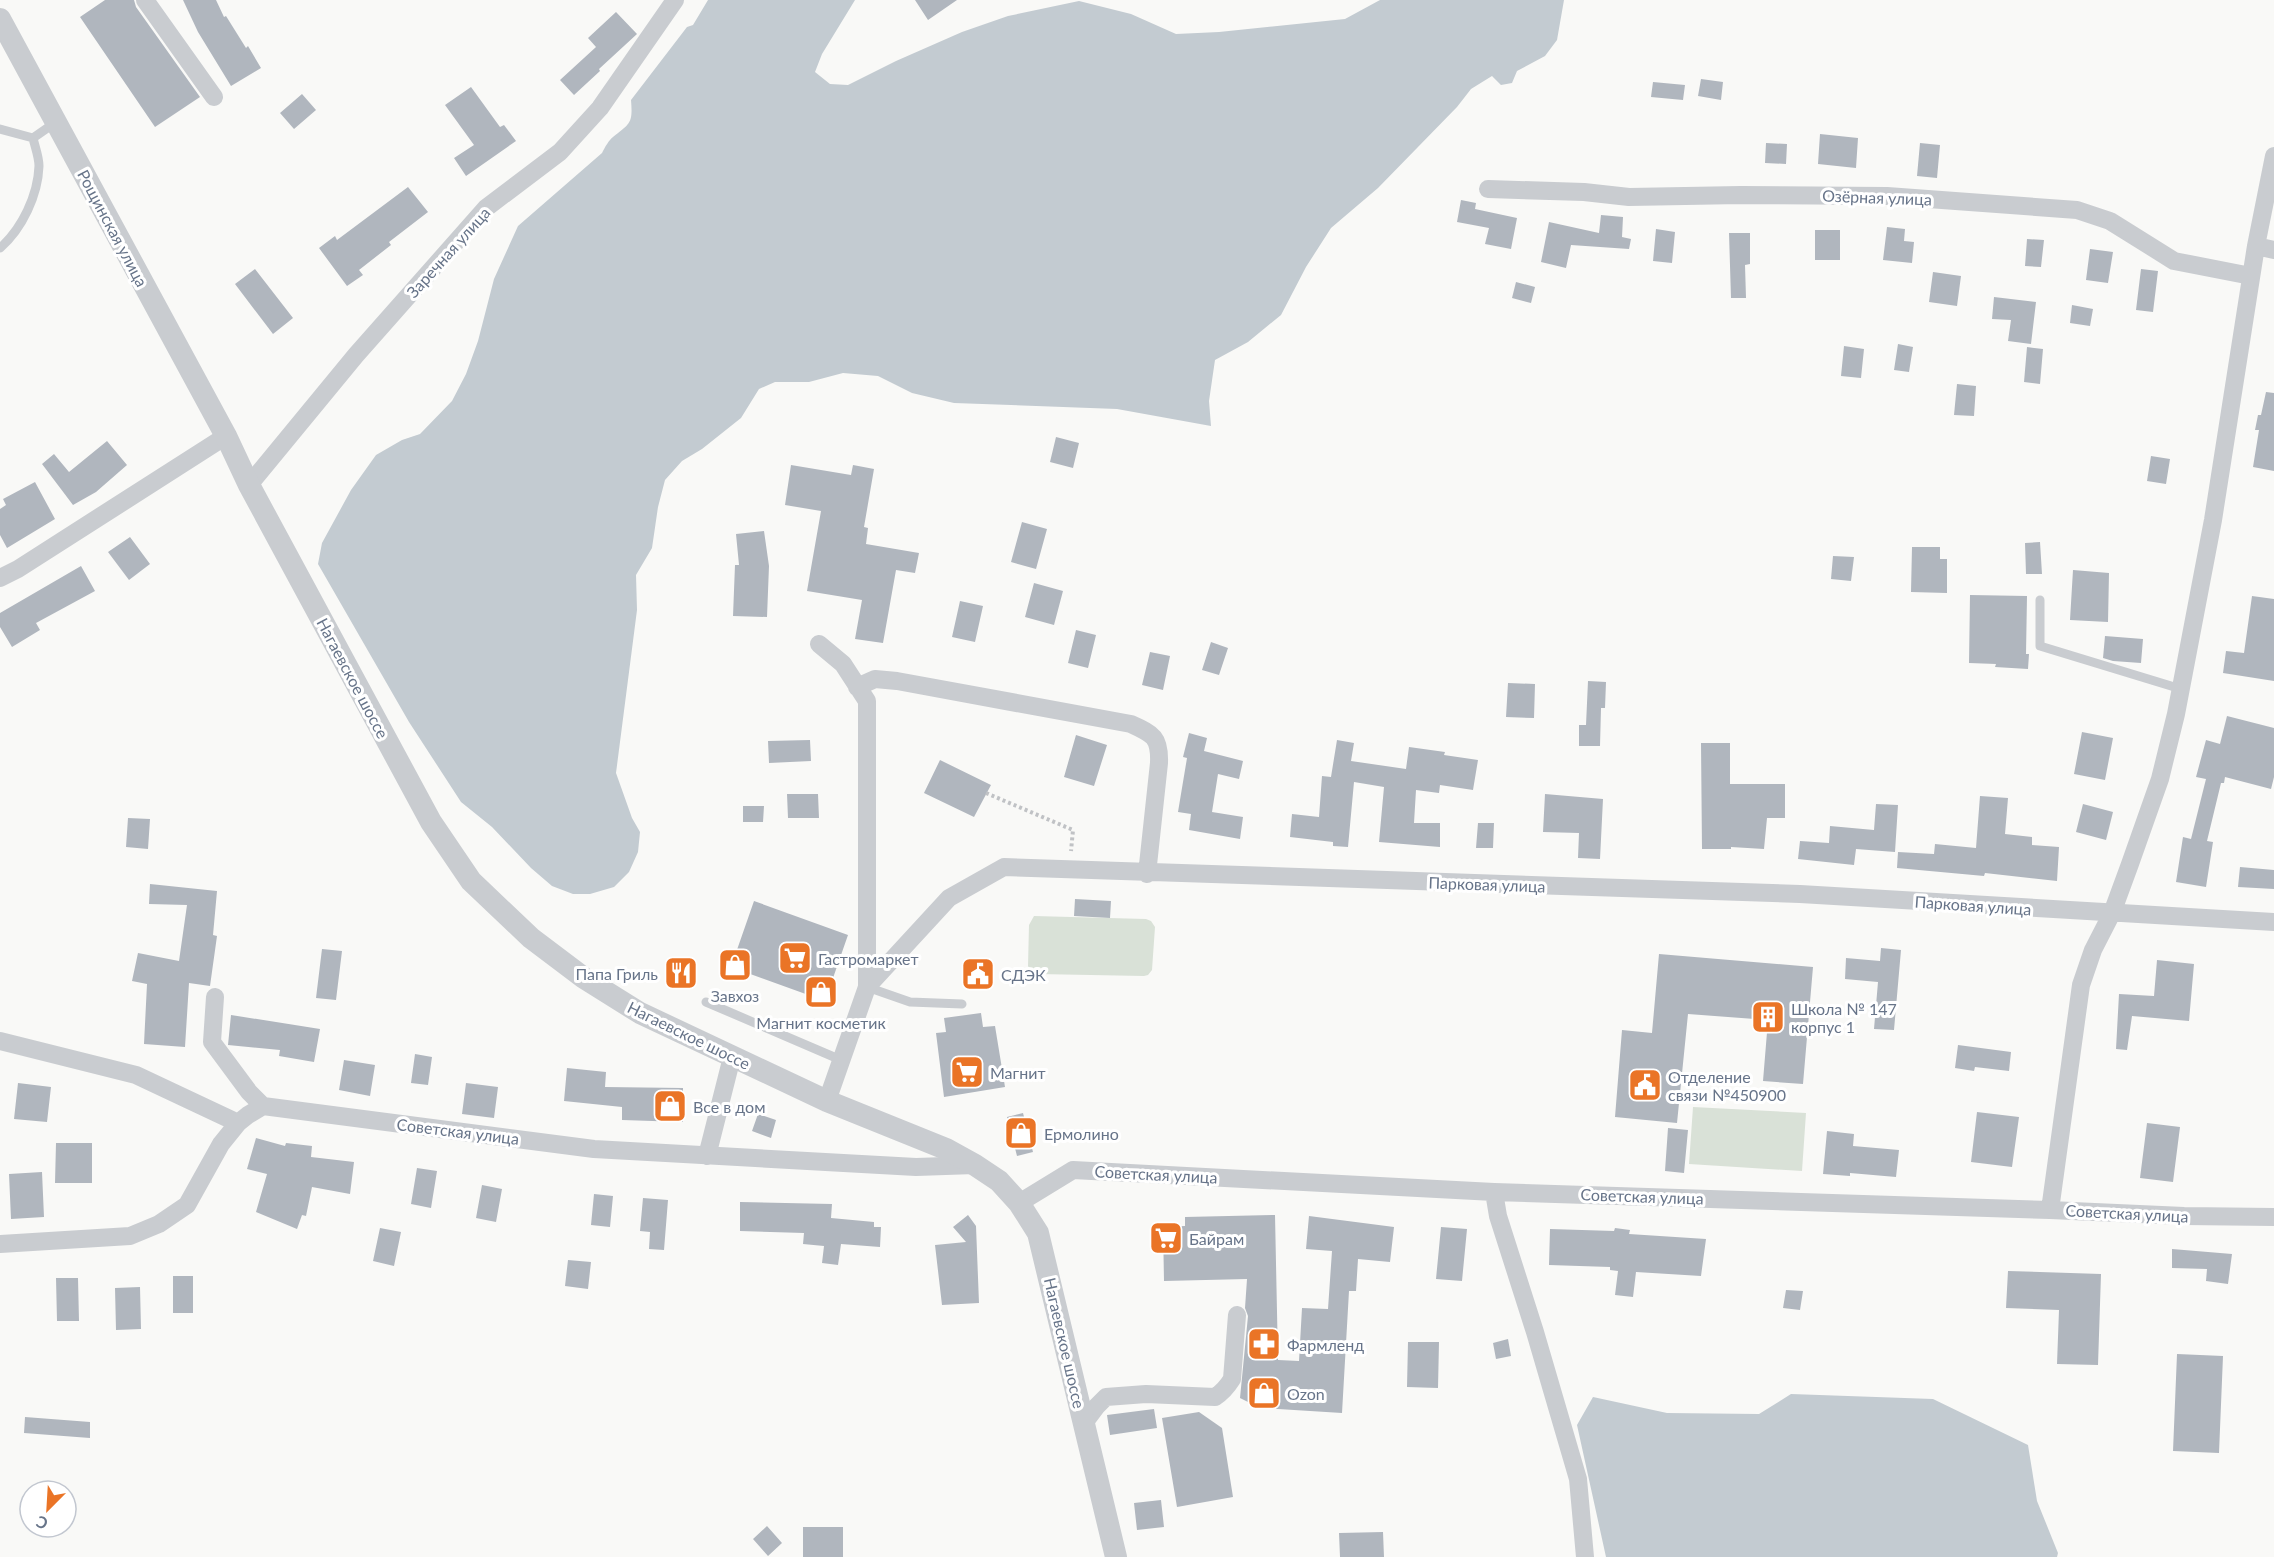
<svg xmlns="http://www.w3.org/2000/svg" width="2274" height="1557" font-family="Lato,sans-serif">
<rect width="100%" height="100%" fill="#f9f9f7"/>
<path fill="#d9e1d7" d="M1034,916l112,3 5,2 4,6 -3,43 -4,5 -4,1 -107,-2 -6,-2 -3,-6 1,-41z
M1693,1107l113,6 -4,58 -113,-7z"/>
<path fill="#c3cbd1" d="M708,0h147l-33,54 -7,18 15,12 18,1 48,-24 66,-29 46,-16 71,-15 52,13 45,20 43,-2 126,-13 35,-19h184l-7,40 -12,16 -28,15 -5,12 -11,2 -9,-9 -21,13 -14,18 -79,81 -47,40 -25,39 -25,48 -33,27 -33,18 -6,41 2,25 -94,-17 -163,-6 -42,-10 -34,-17 -35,-3 -34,9h-34l-16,7 -18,29 -39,31 -20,12 -17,19 -7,27 -6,41 -16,27 1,35 -21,163 16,45 8,14 -2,20 -9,20 -15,15 -24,7h-17l-21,-8 -21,-18 -39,-41 -31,-25 -52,-80 -91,-158 4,-21 29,-53 25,-35 26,-15 18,-6 32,-33 14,-27 12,-33 16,-62 24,-53 84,-73c3,-6 7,-13 11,-16 17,-14 20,-13 18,-37l56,-73 6,-2z
M1791,1394l142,5 95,46 9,56 21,52 -1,4h-451l-29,-132 16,-28 74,16 92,1z"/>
<path fill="#b0b6be" d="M105,0h29l2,7 64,90 -45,30 -75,-110z
M183,0h33l8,17 2,-1 20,32 2,-2 13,22 -30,18 -33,-54z
M915,0h42l-29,20z
M616,12l21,22 -38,35 1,2 -26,24 -14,-15 36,-33 -8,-9z
M1701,79l22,3 -2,18 -23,-4z
M1653,82l32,3 -2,15 -32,-3z
M471,87l29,40 4,-2 12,16 -50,35 -12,-18 20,-13 -29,-40z
M302,94l14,16 -22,19 -14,-16z
M1820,134l38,4 -2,30 -38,-4z
M1766,143l21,1 -1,20 -21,-1z
M1920,143l20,2 -3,33 -20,-2z
M408,187l20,25 -39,30 2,3 -32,25 4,5 -16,11 -28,-38 16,-12 2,4z
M1461,200l15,3 -1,6 42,9 -6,31 -26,-5 4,-16 -32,-6z
M1601,215l22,2 -1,20 9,2 -2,10 -58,-4 -5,23 -25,-6 8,-40 50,11z
M1887,227l18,2 -1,12 10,1 -2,21 -29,-3z
M1656,229l19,3 -3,31 -19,-2z
M1815,230h25v30h-25z
M1729,233h21v31l-5,1 1,33h-15z
M2027,239l17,1 -3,27 -16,-1z
M2090,249l23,3 -5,31 -22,-3z
M255,269l38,49 -20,16 -38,-50z
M2141,269l17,2 -5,41 -17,-2z
M1933,272l28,4 -4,30 -28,-4z
M1516,282l19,5 -4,16 -19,-5z
M1994,297l42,5 -5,42 -23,-3 3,-21 -19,-1z
M2072,305l21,4 -3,17 -20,-3z
M1898,344l15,3 -4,25 -15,-2z
M1844,346l20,3 -3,29 -20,-2z
M2027,347l16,2 -3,35 -16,-2z
M1957,384l19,2 -2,30 -20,-1z
M2266,392l8,1v78l-21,-4 6,-37h-4l3,-15h3z
M1056,437l23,6 -6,25 -23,-6z
M107,441l20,24 -31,27 -23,13 -31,-41 12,-10 15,18z
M2151,456l19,3 -4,25 -19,-3z
M791,465l60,10 2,-10 21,4 -10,58 4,1 -2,16 53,9 -4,20 -19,-3 -13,73 -28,-4 7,-39 -55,-9 14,-80 -36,-6z
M35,482l20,37 -48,29 -7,-13v-26l6,-4 -3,-6z
M1022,522l25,7 -11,40 -25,-7z
M764,531l5,35 -2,51 -34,-1 2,-51h4l-3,-31z
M130,537l20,27 -21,16 -21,-28z
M2040,542l2,32h-16l-1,-31z
M1912,547h28v12h7v34l-36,-1z
M1833,556l21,1 -3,24 -20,-2z
M81,566l14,25 -59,32 4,7 -28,17 -12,-20v-14z
M2073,570l36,3 -1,49 -38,-2z
M1034,583l29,8 -9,34 -29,-8z
M1970,595l57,1 -1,58h3l-1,15 -33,-2 1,-3 -27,-1z
M2252,596l22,3v82l-51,-8 3,-22 18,2z
M960,601l23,5 -8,36 -23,-5z
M1076,630l20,5 -8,33 -20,-5z
M2105,636l38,3 -2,24 -28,-2 -10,-3z
M1211,642l17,6 -9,27 -17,-5z
M1150,652l20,4 -7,34 -21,-5z
M1588,681l18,1 -1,26h-4l-1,38h-21v-21h7z
M1508,683l27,1 -1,34 -28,-1z
M2227,716l47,12v49l-3,12 -46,-12 -1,6h-3l-14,58 6,1 -7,45 -30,-5 7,-45 8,2 15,-60 -10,-2 10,-37 14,4z
M2082,732l31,6 -8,42 -31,-6z
M1189,733l18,5 -3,13 39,10 -4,18 -21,-5 -6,38 31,5 -3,22 -51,-9 2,-16 -13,-2 9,-54 -4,-1z
M1076,735l31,10 -13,41 -30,-9z
M810,740l1,21 -42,2 -1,-22z
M1337,740l17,3 -3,18 55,8 3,-22 36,5 -1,3 34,5 -5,30 -33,-5 -1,8 -23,-3 -2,33h26v24l-61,-5 5,-55 -30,-5 -6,65 -15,-1v-4l-43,-5 2,-23 27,3 3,-41 9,1z
M1701,743h29v41h55v34h-18l-3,31 -33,-2v2h-29z
M940,760l51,25 -17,32 -50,-24z
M787,794h31l1,24h-31z
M1545,794l58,5 -3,60 -22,-1 1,-25 -36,-1z
M1980,796l28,2 -3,36 27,3v8l27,2 -2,34 -72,-8 -1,3 -87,-8 1,-16 36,2 1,-10 41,4z
M1876,804l22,1 -3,47 -39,-3 -2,16 -56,-6 2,-18 29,2 1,-17 44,4z
M2083,804l30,8 -7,28 -30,-8z
M743,806h21l-1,16h-20z
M128,818l22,1 -2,30 -22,-2z
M1478,823h16l-1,25h-17z
M2240,867l34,3v19l-36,-2z
M150,884l67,7 -4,44 4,1 -7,50 -21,-3 -4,64 -41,-3 3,-60 -15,-3 6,-28 41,8 8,-56 -38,-1z
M1075,899l36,2 -1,17 -36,-2z
M754,901l94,34 -23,66 -94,-34z
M1881,948l20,2 -7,80 -20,-1 4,-47 -33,-3 1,-21 34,3z
M322,949l20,2 -6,49 -20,-2z
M1659,954l154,13 -10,117 -40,-3 5,-61 -80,-6 -11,109 -62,-6 7,-87 30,3z
M2157,960l37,4 -5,57 -57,-5 -5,34 -11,-1 3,-55 35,2z
M981,1013l2,14 12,-1 10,61 -61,10 -8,-64 10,-1 -2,-14z
M231,1015l89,14 -6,33 -35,-6 1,-6 -52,-5z
M1958,1045l53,7 -2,19 -34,-4 -1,4 -19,-3z
M415,1054l17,3 -4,28 -17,-2z
M344,1060l31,5 -5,31 -31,-6z
M567,1068l39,4 -1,15 78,1v34l-61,-2v-13l-58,-6z
M18,1083l33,4 -4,35 -33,-3z
M466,1083l32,4 -4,31 -32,-4z
M1977,1112l42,5 -7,50 -41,-5z
M1023,1113l10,39 -16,4 -10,-39z
M758,1114l18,6 -5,18 -19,-7z
M2147,1123l33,4 -7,55 -33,-4z
M1668,1128l20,2 -4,43 -19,-2z
M1827,1131l27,3 -1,12 46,4 -3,27 -46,-4v3l-27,-2z
M256,1138l29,8 1,-3 26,3 -1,11 43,5 -4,32 -38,-7 -6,29 -4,-1 -5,14 -41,-17 11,-38 -20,-5z
M56,1143h36v40h-37z
M417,1168l20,3 -6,37 -20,-4z
M42,1172l2,45 -33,2 -2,-45z
M482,1185l20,4 -6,33 -20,-4z
M594,1194l19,2 -3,31 -19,-2z
M643,1198l25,2 -4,50 -15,-1 1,-17 -10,-1z
M740,1202l92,2 -1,14 43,4v5h7l-1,20 -39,-3 -3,21 -16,-2 2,-17 -21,-2 1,-11 -64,-2z
M968,1215l8,11 3,77 -37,2 -7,-60 31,-3 -13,-15z
M1275,1215l3,145 21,1 3,-53 26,1 4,-58 -26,-2 3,-33 85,11 -4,35 -32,-3 -2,32h-7l-7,122 -82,-5 -20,-10 8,-82 -3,-8 2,-29 -83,2 -1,-54 22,-1v-9z
M1441,1227l26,2 -5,52 -26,-2z
M380,1228l21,4 -7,34 -21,-5z
M1615,1228l15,2 -1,4 77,5 -5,37 -65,-4 -3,25 -18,-2 3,-24 -8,-1v-3l-61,-2 1,-36 64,2z
M2172,1249l60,5 -4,30 -22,-3 1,-12 -35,-1z
M568,1260l23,2 -3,27 -23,-3z
M2008,1271l93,3 -3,91 -41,-1 2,-54 -53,-2z
M173,1276h20v37h-20z
M56,1278h22l1,43h-22z
M140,1287l1,42 -25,1 -1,-42z
M1786,1290l17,1 -3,19 -17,-2z
M1508,1339l3,17 -15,3 -3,-16z
M1408,1342h31l-1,46 -31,-1z
M2177,1354l46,2 -4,97 -46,-2z
M1154,1409l3,19 -47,7 -3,-20z
M1199,1412l23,16 11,69 -56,10 -15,-89z
M25,1417l65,5v16l-66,-5z
M1161,1500l3,27 -27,3 -3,-27z
M767,1526l15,17 -14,13 -15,-17z
M803,1527h40v30h-40z
M1383,1532l1,25h-44l-1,-24z"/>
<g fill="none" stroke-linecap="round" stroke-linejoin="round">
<path stroke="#c0c2c5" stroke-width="4" stroke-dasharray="3 3" stroke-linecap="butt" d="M986,793l87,37 -2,21"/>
<path stroke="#c9ccd0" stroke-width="9" d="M0,129l33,9
M0,248c22,-19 38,-53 39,-82 0,-9 -4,-19 -6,-28l23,-16
M2040,600v46l141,43
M867,987l43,15 52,2
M706,1002l135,58"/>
<path stroke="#c9ccd0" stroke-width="18" d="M145,0l69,97
M1488,189l96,3 45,5 112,-2 146,1 190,14 33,11 64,40 77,15
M2256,246l18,4
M249,485l107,-130 130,-147 74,-56 40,-44 75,-108
M0,578l18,-9 208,-133
M819,644l24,20 24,37v286
M857,687l18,-8 22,2 234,43c22,10 29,13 28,39l-12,111
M215,997l-3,45 37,50 14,14
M0,1041l136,34 102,48
M827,1101l40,-114 82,-89 55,-31 796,27 474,28
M707,1156l25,-99
M1494,1192l4,24 37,116 43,147 7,78
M1019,1203l54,-33 421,22 556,18 134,6 90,1
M2050,1210l31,-225 12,-35 19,-37 18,-49 30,-85 16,-65 37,-194 43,-274 18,-90
M0,1244l130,-8 29,-12 28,-19 34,-61 17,-21 10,-8 15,-9 331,43 322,18 59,-2
M1084,1423l12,-16 10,-10 40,-3 69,3c8,-5 12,-10 17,-18l5,-64"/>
<path stroke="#c9ccd0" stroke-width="22" d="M0,19l226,417 23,49 182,337 40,59 60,57 53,40 56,35 187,88 119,48 29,16 24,16 20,22 19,30 78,324"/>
</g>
<defs>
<symbol id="supermarket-square" viewBox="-11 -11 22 22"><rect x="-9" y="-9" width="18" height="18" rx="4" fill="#ea7426" stroke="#fff"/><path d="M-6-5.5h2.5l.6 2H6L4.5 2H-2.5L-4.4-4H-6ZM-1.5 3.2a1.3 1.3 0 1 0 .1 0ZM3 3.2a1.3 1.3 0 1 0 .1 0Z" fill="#fff"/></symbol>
<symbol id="shop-square" viewBox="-11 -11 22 22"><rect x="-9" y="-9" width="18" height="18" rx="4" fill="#ea7426" stroke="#fff"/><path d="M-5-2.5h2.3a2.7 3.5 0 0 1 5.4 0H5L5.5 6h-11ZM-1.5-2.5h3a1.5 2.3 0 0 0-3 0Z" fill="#fff"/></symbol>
<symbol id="restaurant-square" viewBox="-11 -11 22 22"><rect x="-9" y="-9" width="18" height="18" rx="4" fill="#ea7426" stroke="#fff"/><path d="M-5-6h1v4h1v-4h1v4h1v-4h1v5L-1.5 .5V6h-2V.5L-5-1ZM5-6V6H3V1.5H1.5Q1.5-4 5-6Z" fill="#fff"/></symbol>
<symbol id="civic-square" viewBox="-11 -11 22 22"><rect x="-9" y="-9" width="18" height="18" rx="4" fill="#ea7426" stroke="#fff"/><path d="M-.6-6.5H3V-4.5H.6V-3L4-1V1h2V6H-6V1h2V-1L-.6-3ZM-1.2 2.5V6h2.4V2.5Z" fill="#fff"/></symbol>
<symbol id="building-square" viewBox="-11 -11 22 22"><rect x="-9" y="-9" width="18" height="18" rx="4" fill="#ea7426" stroke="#fff"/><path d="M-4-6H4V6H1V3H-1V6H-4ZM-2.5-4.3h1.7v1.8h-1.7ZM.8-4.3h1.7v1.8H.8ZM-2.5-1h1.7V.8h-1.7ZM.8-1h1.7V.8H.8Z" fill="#fff"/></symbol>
<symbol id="pharmacy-square" viewBox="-11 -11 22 22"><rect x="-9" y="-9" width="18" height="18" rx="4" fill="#ea7426" stroke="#fff"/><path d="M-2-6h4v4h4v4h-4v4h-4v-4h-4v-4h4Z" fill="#fff"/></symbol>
</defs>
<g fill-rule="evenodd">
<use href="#supermarket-square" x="776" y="939" width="38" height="38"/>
<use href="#shop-square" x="716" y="946" width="38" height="38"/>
<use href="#restaurant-square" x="662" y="954" width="38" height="38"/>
<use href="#civic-square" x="959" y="955" width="38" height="38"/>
<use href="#shop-square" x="802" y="973" width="38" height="38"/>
<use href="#building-square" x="1749" y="998" width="38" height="38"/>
<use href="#supermarket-square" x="948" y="1053" width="38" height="38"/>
<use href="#civic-square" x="1626" y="1066" width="38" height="38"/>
<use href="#shop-square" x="651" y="1087" width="38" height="38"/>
<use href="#shop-square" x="1002" y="1114" width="38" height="38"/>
<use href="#supermarket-square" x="1147" y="1219" width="38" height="38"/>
<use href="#pharmacy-square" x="1245" y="1325" width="38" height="38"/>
<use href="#shop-square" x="1245" y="1374" width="38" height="38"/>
</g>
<g text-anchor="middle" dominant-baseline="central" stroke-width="6" stroke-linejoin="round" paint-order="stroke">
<g font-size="16" fill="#677489" stroke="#fff">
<text transform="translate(1877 197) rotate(2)">Озёрная улица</text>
<text transform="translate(113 228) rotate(62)">Рощинская улица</text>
<text transform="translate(448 252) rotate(-48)">Заречная улица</text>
<text transform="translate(353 678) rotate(62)">Нагаевское шоссе</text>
<text transform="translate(1487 884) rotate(2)">Парковая улица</text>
<text transform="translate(1973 905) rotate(4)">Парковая улица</text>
<text transform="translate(689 1035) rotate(26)">Нагаевское шоссе</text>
<text transform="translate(458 1131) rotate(7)">Советская улица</text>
<text transform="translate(1156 1174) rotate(3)">Советская улица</text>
<text transform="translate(1642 1196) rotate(2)">Советская улица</text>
<text transform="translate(2127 1213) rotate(3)">Советская улица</text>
<text transform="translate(1065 1343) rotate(77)">Нагаевское шоссе</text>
</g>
<g font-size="16" fill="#677489" stroke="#fff" text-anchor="start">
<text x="818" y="958">Гастромаркет</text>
<text x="658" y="973" text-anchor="end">Папа Гриль</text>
<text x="1001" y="974">СДЭК</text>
<text x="735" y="995" text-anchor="middle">Завхоз</text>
<text x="1791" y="1008">Школа № 147<tspan x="1791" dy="18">корпус 1</tspan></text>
<text x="821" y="1022" text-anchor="middle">Магнит косметик</text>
<text x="990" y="1072">Магнит</text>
<text x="1668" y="1076">Отделение<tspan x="1668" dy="18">связи №450900</tspan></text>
<text x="693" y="1106">Все в дом</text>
<text x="1044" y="1133">Ермолино</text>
<text x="1189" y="1238">Байрам</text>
<text x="1287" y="1344">Фармленд</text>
<text x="1287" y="1393">Ozon</text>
</g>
</g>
<g transform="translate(48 1509) rotate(204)"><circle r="28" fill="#ffffff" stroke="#c2c7d0" stroke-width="1.5"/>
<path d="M0-4.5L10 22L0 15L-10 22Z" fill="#ea7426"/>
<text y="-9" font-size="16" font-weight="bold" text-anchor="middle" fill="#677489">С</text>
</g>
</svg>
